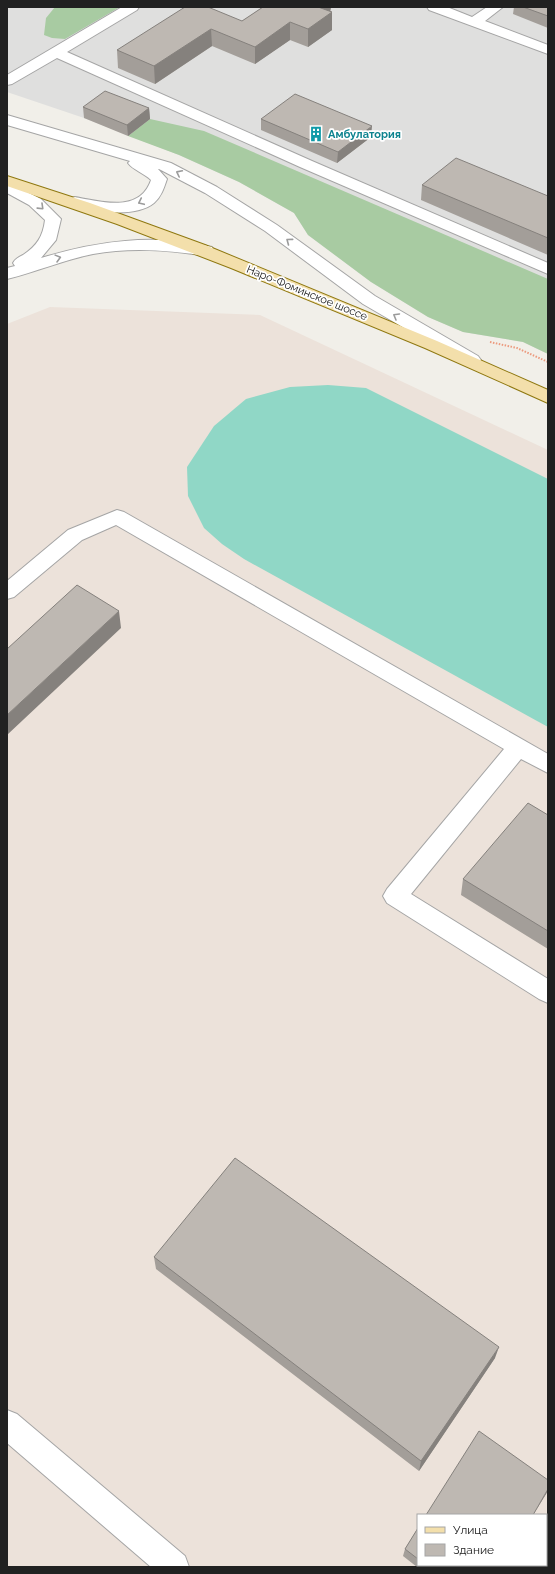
<svg xmlns="http://www.w3.org/2000/svg" width="555" height="1574" font-family="Raleway,sans-serif">
<rect width="100%" height="100%" fill="#f1efe9"/>
<path fill="#dfdfde" d="M7,7h541v347l-25,-12 -60,-10 -35,-15 -57,-35 -63,-47 -14,-22 -55,-31 -60,-27 -95,-37 -77,-26z"/>
<path fill="#ece2da" fill-rule="evenodd" d="M50,307l210,8 288,135v1117h-541v-1243zM418,1515h128v50h-128z"/>
<path fill="#a8cba2" d="M55,7h65l-55,32 -13,-1 -8,-3 2,-17z
M150,119l54,12 344,148v75l-25,-12 -60,-10 -35,-15 -57,-35 -63,-47 -14,-22 -55,-31 -60,-27 -51,-19z"/>
<path fill="#90d7c6" d="M328,385l38,3 182,91v248l-304,-168 -22,-15 -18,-16 -16,-32 -1,-29 27,-41 32,-27 44,-12z"/>
<g fill="none" stroke-linecap="round" stroke-linejoin="round">
<defs>
<path id="minor" d="M122,7h17l-2,3 -70,42 245,109 236,102v11l-248,-107 -243,-109 -45,26 -5,1v-10z
M427,7h20l25,10 15,-10h16l-18,14 63,24v9l-119,-44z
M7,115l164,48 46,24 60,38 98,71 103,60 3,4 -3,4 -6,2 -6,-2 -103,-60 -98,-73 -60,-38 -46,-24h-1l9,10c-3,9 -6,18 -13,24 -20,16 -62,8 -85,2l-2,-3 2,-3 6,-2c27,5 65,16 76,-17 -7,-7 -18,-10 -23,-17l2,-2 -123,-36z
M7,182l34,17 20,20 -5,21 -15,18c56,-17 113,-25 171,-11l2,4 -2,4 -6,1c-38,-6 -75,-9 -113,-2 -30,6 -57,18 -86,25v-11l8,-2 -2,-3c2,-4 6,-6 10,-8 14,-9 20,-19 22,-35l-16,-15 -22,-12z
M117,510l7,2 424,242v19l-27,-14 -110,135 137,85v24l-9,-4 -152,-96 -4,-7 4,-7 117,-140 -388,-224 -34,15 -68,57 -7,2v-18l61,-51z
M7,1410l10,4 168,142 4,11h-38l-144,-124z"/>
<path id="major" d="M7,176l83,27 115,42 232,96 111,49v13l-123,-55 -194,-80 -114,-44 -110,-38z"/>
</defs>
<use href="#minor" stroke="#a5a5a5" stroke-width="2"/>
<use href="#major" stroke="#8f7810" stroke-width="2"/>
<path stroke="#ec9a7e" stroke-width="2" stroke-dasharray="1.5 1.5" stroke-linecap="butt" d="M490,342l27,6 31,14"/>
<use href="#minor" fill="#fff" fill-rule="evenodd"/>
<use href="#major" fill="#f3dfab" fill-rule="evenodd"/>
</g>
<path fill="#a39e99" d="M263,7h68l-1,5h2v18l-24,17 -18,-7 -35,24 -43,-18 -57,38 -37,-16 -1,-18 125,-29z
M514,7h34v21l-35,-14z
M83,107l66,1 1,11 -22,17 -44,-18z
M261,119l110,18 -34,26 -76,-33z
M422,185l126,11v59l-127,-55z
M548,815v134l-87,-54 2,-16z
M154,1257l341,101 -76,113 -263,-202z
M418,1528v37h86l-1,2h-86l-14,-11 2,-7z"/>
<path fill="#85817d" d="M314,7h17l-1,5z
M332,12v18l-24,17v-18z
M290,22v18l-35,24v-17z
M211,29l1,17 -57,38 -1,-18z
M149,108l1,11 -22,17 -1,-11z
M372,126l-1,11 -34,26 1,-11z
M119,611l2,17 -114,107v-20z
M499,1347l-4,11 -76,113 2,-10z
M548,1489v2l-15,24z"/>
<path fill="#beb8b2" stroke="#85817d" d="M185,7h23l34,14 21,-14h55l14,5 -24,17 -18,-7 -35,25 -44,-18 -57,37 -37,-16z
M523,7h25v9z
M105,91l44,17 -22,17 -44,-18z
M295,94l77,32 -34,26 -77,-33z
M456,158l92,38v42l-126,-53z
M77,585l42,26 -112,104v-66z
M528,803l20,12v116l-85,-52z
M235,1158l264,189 -78,114 -267,-204z
M479,1431l69,49v9l-15,26h-107z
M418,1528v31l-13,-10z
M426,1565h77l-1,2h-73z"/>
<defs><path id="oneway-chevron" d="M-2-3.5L2.5 0L-2 3.5" fill="none" stroke-width="1.6" stroke-linecap="round" stroke-linejoin="round"/></defs>
<g stroke="#9b9b9b">
<use href="#oneway-chevron" transform="translate(179 173) rotate(-153)"/>
<use href="#oneway-chevron" transform="translate(141 202) rotate(155)"/>
<use href="#oneway-chevron" transform="translate(41 207) rotate(44)"/>
<use href="#oneway-chevron" transform="translate(289 241) rotate(-143)"/>
<use href="#oneway-chevron" transform="translate(58 258) rotate(-15)"/>
<use href="#oneway-chevron" transform="translate(396 316) rotate(-150)"/>
</g>
<defs>
<symbol id="building-bare" viewBox="-9 -9 18 18"><path d="M-4-6H4V6H1V3H-1V6H-4ZM-2.5-4.3h1.7v1.8h-1.7ZM.8-4.3h1.7v1.8H.8ZM-2.5-1h1.7V.8h-1.7ZM.8-1h1.7V.8H.8Z" fill="#0f9aa8" stroke="#fff" stroke-width="2.5" paint-order="stroke"/></symbol>
</defs>
<g fill-rule="evenodd">
<use href="#building-bare" x="305" y="123" width="22" height="22"/>
</g>
<g text-anchor="middle" dominant-baseline="central" stroke-width="3.5" stroke-linejoin="round" paint-order="stroke">
<g font-size="11" font-weight="bold" fill="#0d838f" stroke="#fff" text-anchor="start">
<text x="328" y="134">Амбулатория</text>
</g>
<g font-size="11" fill="#212121" stroke="#fff">
<text transform="translate(307 293) rotate(22)">Наро-Фоминское шоссе</text>
</g>
</g>
<rect width="555" height="1574" fill="none" stroke="#212121" stroke-width="16"/>
<rect x="417" y="1514" width="130" height="52" fill="#ffffff" stroke="#a6a6a6"/>
<rect x="425" y="1527" width="20" height="6" fill="#f3dfab" stroke="#a6a6a6"/>
<text x="453" y="1534" font-size="12" fill="#212121">Улица</text>
<rect x="425" y="1544" width="20" height="12" fill="#beb8b2" stroke="#a6a6a6"/>
<text x="453" y="1554" font-size="12" fill="#212121">Здание</text>
</svg>
